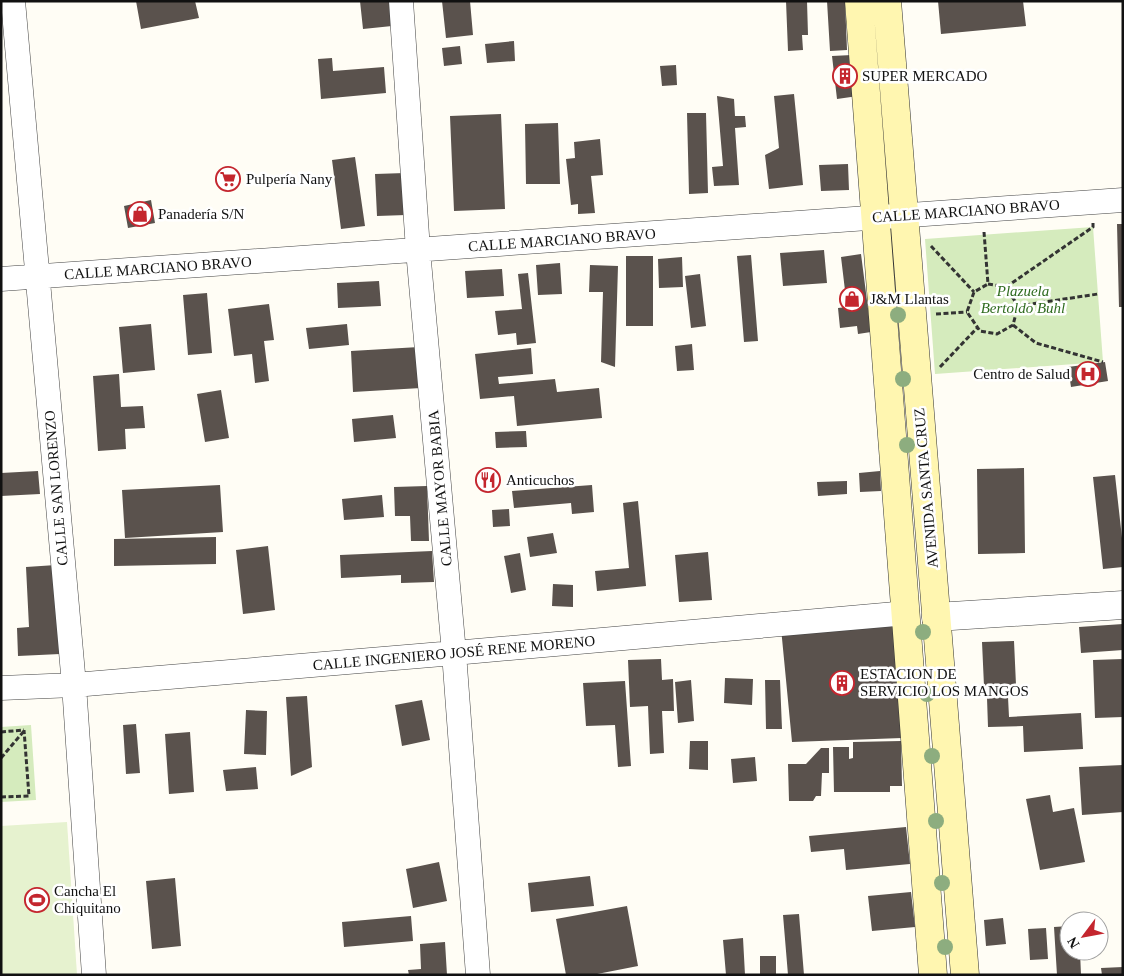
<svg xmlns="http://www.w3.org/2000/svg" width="1124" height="976" font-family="'Times New Roman',serif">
<rect width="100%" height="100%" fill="#fffdf5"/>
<path fill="#d5ebbd" d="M1093,227l10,135 -168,12 -10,-135z
M31,725l5,75 -35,2v-75z"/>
<path fill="#e6f2cf" d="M67,822l10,153h-76v-149z"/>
<path fill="#5a524d" d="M136,1h59l4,17 -58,11z
M360,1h30l2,25 -29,3z
M442,1h28l3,34 -27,3z
M786,1h21l1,34h-6l1,15 -15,1z
M827,1h18l2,49 -17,1z
M938,1h85l3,25 -85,8z
M514,41l1,20 -28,2 -2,-19z
M460,46l2,18 -18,2 -2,-18z
M852,55l6,41 -21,3 -5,-43z
M332,58l1,13 51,-4 2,26 -65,6 -3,-40z
M676,65l1,20 -15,1 -2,-20z
M794,94l9,91 -34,4 -4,-34 14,-7 -5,-52z
M717,96l17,3 1,17h10l1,11 -11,1 4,57 -25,1 -2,-19 11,-1z
M687,113h19l2,80 -19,1z
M501,114l4,95 -51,2 -4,-95z
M558,123l2,61h-34l-1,-60z
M600,139l3,36 -12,1 4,37 -17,1v-10l-7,1 -5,-46 9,-1 -1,-16z
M355,157l10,69 -24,3 -9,-69z
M848,164l1,26 -28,1 -2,-26z
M405,173l1,42 -29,1 -2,-42z
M151,200l4,23 -27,5 -4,-22z
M1117,224h6v83h-4z
M824,250l3,33 -44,3 -3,-33z
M861,254l10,78 -13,2 -1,-8 -17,2 -2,-20 9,-1 -6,-50z
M751,255l7,86 -14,1 -7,-86z
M626,256h27v70h-27z
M682,257l1,30 -24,1 -1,-29z
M560,263l2,31 -24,1 -2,-30z
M590,265l28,1 -3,101 -14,-5 2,-70h-14z
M502,269l2,27 -37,2 -2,-27z
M528,273l8,70 -19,2 -1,-12 -18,2 -3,-24 27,-2 -4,-35z
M700,274l6,52 -15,2 -6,-52z
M379,281l2,25 -43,2 -1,-25z
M207,293l5,60 -24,2 -5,-60z
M269,304l5,36 -10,1 5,40 -14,2 -3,-29 -18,2 -6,-47z
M151,324l4,46 -32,3 -4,-46z
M347,324l2,21 -40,4 -3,-21z
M692,344l2,26 -17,1 -2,-25z
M419,347l2,41 -68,4 -2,-41z
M531,348l2,26 -35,3 1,7 56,-5 2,13 42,-4 3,30 -85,8 -3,-30 -34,3 -5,-45z
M1105,362l3,19 -37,6 -3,-20z
M119,374l2,33 22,-1 2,22 -20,1 1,20 -28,2 -5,-75z
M221,390l8,48 -24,4 -8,-48z
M393,415l3,23 -42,4 -2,-23z
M526,431l1,16 -31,1 -1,-16z
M1024,468l1,85 -47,1 -1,-85z
M38,471l2,23 -39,2v-23z
M880,471l1,20 -21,1 -1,-19z
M1115,475l8,72v20l-20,2 -10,-92z
M847,481v13l-29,2 -1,-14z
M220,485l3,47 -98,6 -3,-48z
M592,485l2,27 -22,2 -1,-11 -57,5 -2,-17z
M427,486l2,55h-18l-1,-25h-15l-1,-29z
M382,495l2,22 -40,3 -2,-21z
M638,501l8,85 -49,5 -2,-20 34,-3 -6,-65z
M509,509l1,17 -17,1 -1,-17z
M553,533l4,20 -27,4 -3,-20z
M216,537v27l-102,2v-27z
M268,546l7,64 -32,4 -7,-64z
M432,551l2,31 -33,1v-8l-60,3 -1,-23z
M708,552l4,48 -33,2 -4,-47z
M520,553l6,37 -15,3 -7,-37z
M56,565l4,89 -42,2 -1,-28 12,-1 -3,-60z
M553,584l20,1v22l-21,-1z
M895,617l7,121 -110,4 -11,-114z
M1123,624v26l-42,3 -2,-26z
M1014,641l2,44 -32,1 -2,-44z
M661,659l1,21 11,-1 1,32h-12l2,42 -14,1 -2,-48 -18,1 -2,-47z
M1123,659v58l-28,1 -2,-58z
M725,678l28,1 -1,26 -28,-2z
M691,680l3,41 -16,2 -3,-41z
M765,680h15l2,49h-16z
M625,681l6,85 -13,1 -3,-42 -29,1 -3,-43z
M307,696l5,71 -21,9 -5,-79z
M1008,697l1,20 72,-4 2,36 -59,3 -1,-26 -35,1 -1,-29z
M422,700l8,40 -28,6 -7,-41z
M246,710l21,1 -1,44 -22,-1z
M136,724l4,49 -14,1 -3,-49z
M190,732l4,60 -25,2 -4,-60z
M690,741h18v29l-19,-1z
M901,741l1,45h-12v6h-56l-1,-45h16v12l4,-1v-16z
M821,748h8v25h-7l-1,23h-5l-3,5h-24l-1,-37h18z
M755,757l2,24 -24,2 -2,-24z
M1123,765v47l-41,3 -3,-48z
M256,767l2,22 -32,2 -3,-21z
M1050,795l3,17 21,-4 11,54 -45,8 -14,-71z
M906,827l4,37 -64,6 -2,-21 -33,3 -2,-16z
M439,862l8,39 -34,7 -7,-39z
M590,876l4,30 -63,6 -3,-29z
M175,878l6,68 -29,3 -6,-68z
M911,892l4,35 -43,4 -4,-35z
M627,906l11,60 -46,9h-26l-10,-56z
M799,914l5,61h-16l-5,-60z
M411,916l2,25 -69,6 -2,-25z
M1003,918l3,26 -20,2 -2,-26z
M1069,926v25h11l1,24h-24l-3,-48z
M1046,928l2,31 -18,1 -2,-31z
M743,938l2,37h-19l-3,-35z
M445,942l2,33h-38l-1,-5 13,-1 -1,-25z
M760,956h16v19h-16z
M1123,967v8h-21l-1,-7z"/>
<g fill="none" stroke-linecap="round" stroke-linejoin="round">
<defs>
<path id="minor" d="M13,1l61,684 20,290
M401,1l17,249 36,403 24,322
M1,279l1122,-79
M1,688l73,-3 380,-32 453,-40"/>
<path id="tertiary" d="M936,617l187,-12"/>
<path id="secondary" d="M859,1l74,974
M887,1l78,974"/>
</defs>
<use href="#minor" stroke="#444" stroke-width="25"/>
<use href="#tertiary" stroke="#444" stroke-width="29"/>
<use href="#secondary" stroke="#333" stroke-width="29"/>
<path stroke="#333" stroke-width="3" stroke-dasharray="5 2.5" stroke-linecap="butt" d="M984,232l4,52
M931,246l43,46
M988,284l18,3 12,19 -5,19 -16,9 -17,-3 -13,-19 7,-20z
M1006,287l87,-60v-4
M1018,306l80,-12
M936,314l31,-2
M1013,325l23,18 67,19
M940,367l38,-40
M1,732l23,-2
M1,758l23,-27
M1,797l28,-1 -5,-66"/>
<use href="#minor" stroke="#fff" stroke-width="24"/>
<use href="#tertiary" stroke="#fff" stroke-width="28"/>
<use href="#secondary" stroke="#fff6b0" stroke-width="28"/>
</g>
<g fill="#8dad7f">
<circle cx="898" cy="315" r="8"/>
<circle cx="903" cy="379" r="8"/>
<circle cx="907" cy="445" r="8"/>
<circle cx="923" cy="632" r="8"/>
<circle cx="927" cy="694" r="8"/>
<circle cx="932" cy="756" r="8"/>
<circle cx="936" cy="821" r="8"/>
<circle cx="942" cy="883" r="8"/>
<circle cx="945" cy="947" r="8"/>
</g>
<defs>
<symbol id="building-ring" viewBox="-11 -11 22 22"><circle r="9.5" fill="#fff" stroke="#c4262e" stroke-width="1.5"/><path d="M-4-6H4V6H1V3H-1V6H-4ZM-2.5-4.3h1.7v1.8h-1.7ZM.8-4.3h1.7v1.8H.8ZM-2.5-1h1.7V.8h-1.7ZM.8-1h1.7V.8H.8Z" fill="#c4262e"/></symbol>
<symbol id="supermarket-ring" viewBox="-11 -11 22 22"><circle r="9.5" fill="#fff" stroke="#c4262e" stroke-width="1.5"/><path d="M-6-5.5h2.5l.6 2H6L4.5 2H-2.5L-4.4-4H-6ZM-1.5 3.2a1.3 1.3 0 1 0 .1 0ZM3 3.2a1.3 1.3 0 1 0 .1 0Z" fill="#c4262e"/></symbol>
<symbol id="shop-ring" viewBox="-11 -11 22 22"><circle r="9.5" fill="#fff" stroke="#c4262e" stroke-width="1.5"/><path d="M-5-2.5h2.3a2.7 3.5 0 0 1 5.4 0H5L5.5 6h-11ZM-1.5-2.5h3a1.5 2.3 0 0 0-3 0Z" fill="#c4262e"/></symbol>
<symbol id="hospital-ring" viewBox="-11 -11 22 22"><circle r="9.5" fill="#fff" stroke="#c4262e" stroke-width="1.5"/><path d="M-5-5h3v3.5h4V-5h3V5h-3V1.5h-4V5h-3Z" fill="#c4262e"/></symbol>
<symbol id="restaurant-ring" viewBox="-11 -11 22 22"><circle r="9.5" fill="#fff" stroke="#c4262e" stroke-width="1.5"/><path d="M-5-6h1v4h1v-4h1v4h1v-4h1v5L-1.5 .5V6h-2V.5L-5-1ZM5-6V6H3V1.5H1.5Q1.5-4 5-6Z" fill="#c4262e"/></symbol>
<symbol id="stadium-ring" viewBox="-11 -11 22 22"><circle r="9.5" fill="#fff" stroke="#c4262e" stroke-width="1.5"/><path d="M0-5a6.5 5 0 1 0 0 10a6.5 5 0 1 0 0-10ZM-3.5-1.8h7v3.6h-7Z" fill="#c4262e"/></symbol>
</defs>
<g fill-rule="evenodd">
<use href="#building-ring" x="831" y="62" width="28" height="28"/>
<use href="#supermarket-ring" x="214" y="165" width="28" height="28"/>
<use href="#shop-ring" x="126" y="200" width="28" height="28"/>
<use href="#shop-ring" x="838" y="285" width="28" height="28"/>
<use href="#hospital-ring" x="1074" y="360" width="28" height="28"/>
<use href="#restaurant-ring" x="474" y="466" width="28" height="28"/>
<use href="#building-ring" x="828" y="669" width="28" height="28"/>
<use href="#stadium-ring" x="23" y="886" width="28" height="28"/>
</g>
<g text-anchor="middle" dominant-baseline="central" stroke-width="5" stroke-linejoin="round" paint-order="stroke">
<g font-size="15" fill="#111" stroke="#fff" text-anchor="start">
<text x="862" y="76">SUPER MERCADO</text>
<text x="246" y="179">Pulpería Nany</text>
<text x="158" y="214">Panadería S/N</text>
<text x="870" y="299">J&amp;M Llantas</text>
<text x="1070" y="374" text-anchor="end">Centro de Salud</text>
<text x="506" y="480">Anticuchos</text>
<text x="860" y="674">ESTACION DE<tspan x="860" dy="17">SERVICIO LOS MANGOS</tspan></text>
<text x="54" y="891">Cancha El<tspan x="54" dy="17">Chiquitano</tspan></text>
</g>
<g font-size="15" fill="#111" stroke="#fff">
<text transform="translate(966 211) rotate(-4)">CALLE MARCIANO BRAVO</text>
<text transform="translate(562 240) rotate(-4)">CALLE MARCIANO BRAVO</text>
<text transform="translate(158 268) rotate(-4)">CALLE MARCIANO BRAVO</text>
<text transform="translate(56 488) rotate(-95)">CALLE SAN LORENZO</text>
<text transform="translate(440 488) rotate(-95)">CALLE MAYOR BABIA</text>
<text transform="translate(926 488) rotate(-95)">AVENIDA SANTA CRUZ</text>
<text transform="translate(454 653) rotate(-5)">CALLE INGENIERO JOSÉ RENE MORENO</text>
</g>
<g font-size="15" font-style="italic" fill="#2f6b1f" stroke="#fff">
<text x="1023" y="291">Plazuela<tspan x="1023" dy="17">Bertoldo Buhl</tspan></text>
</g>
</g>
<rect width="1124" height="976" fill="none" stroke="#111111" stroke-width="5"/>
<g transform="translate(1084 936) rotate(238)"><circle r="24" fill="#ffffff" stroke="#a0a0a0"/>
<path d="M0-4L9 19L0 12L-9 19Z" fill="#c4262e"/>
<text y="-8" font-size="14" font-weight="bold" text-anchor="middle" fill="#111111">N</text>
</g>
</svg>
